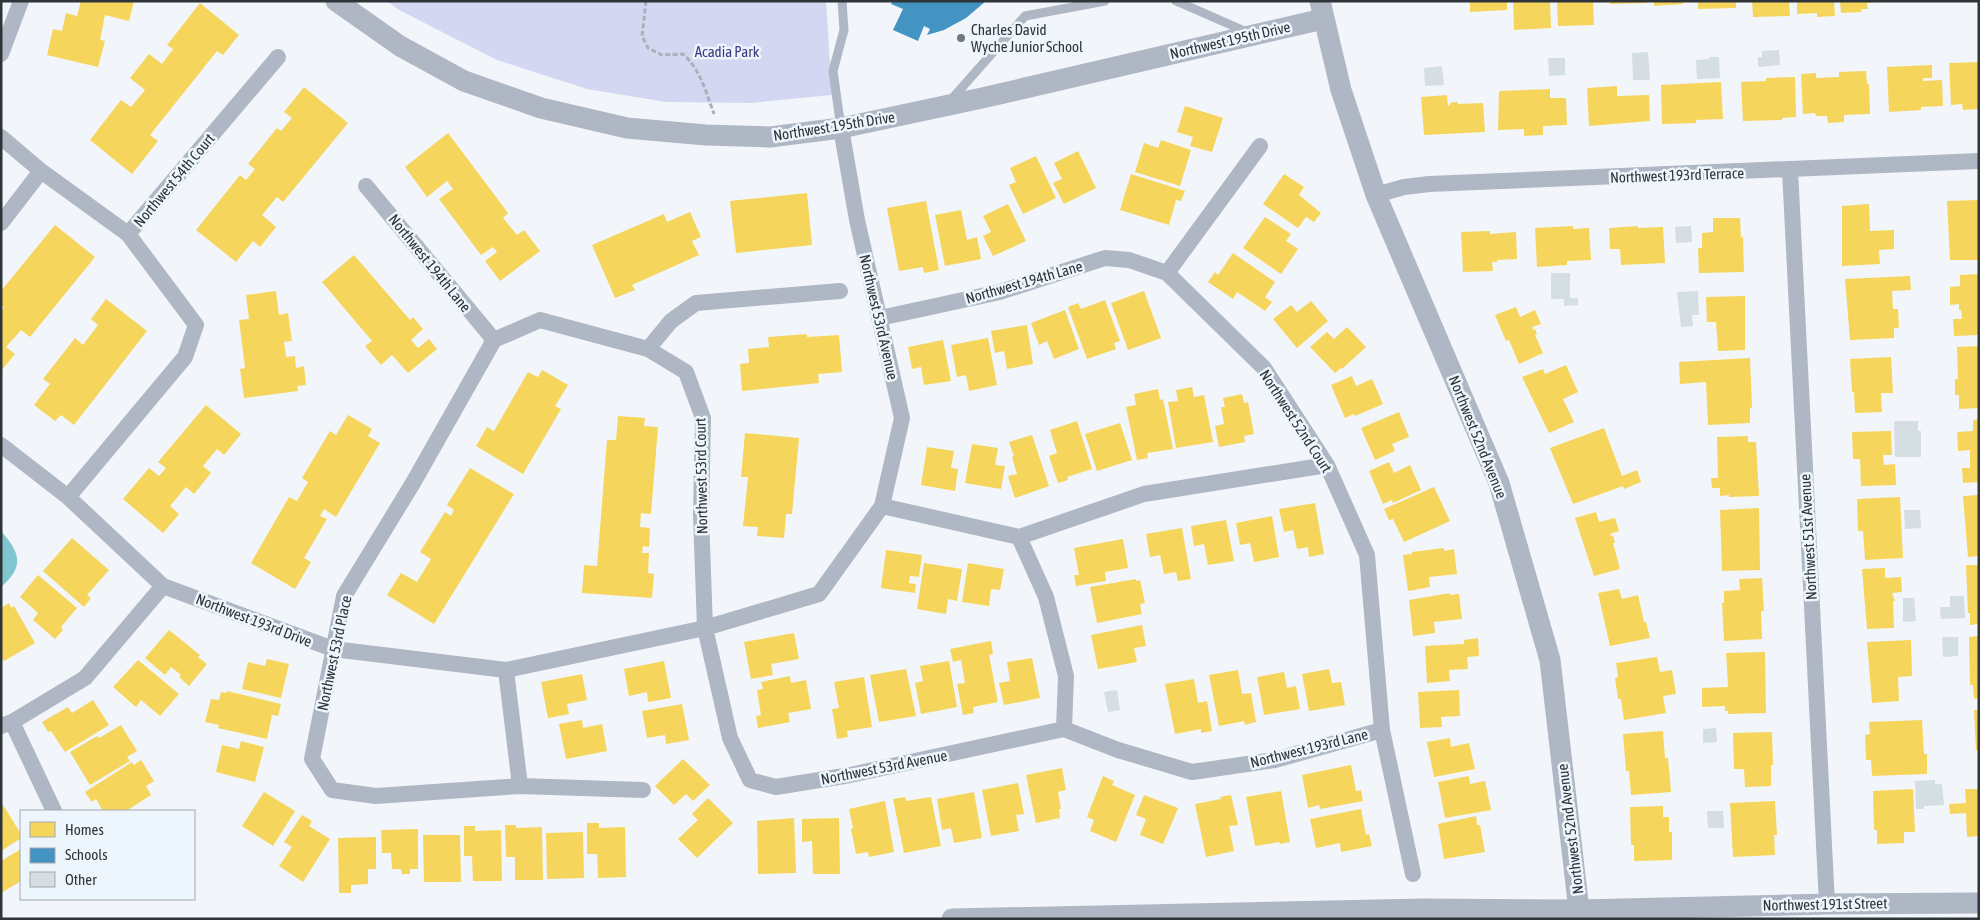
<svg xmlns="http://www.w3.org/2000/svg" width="1980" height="920" font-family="'Asap Condensed',sans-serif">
<rect width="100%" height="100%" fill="#f2f6fa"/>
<path fill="#d3d7f2" d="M387,1h439l6,94 -82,8 -84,-1 -79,-13 -90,-29 -98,-50z"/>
<path fill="#81c6ce" d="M1,531c19,22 24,35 0,56z"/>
<path fill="#f6d55c" d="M81,1h53l-5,20 -24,-6 -5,25 5,1 -7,26 -51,-12 6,-26 9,2 4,-18 11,3z
M1470,1h37v9l-37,2z
M1513,1h37l1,27 -37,2z
M1557,1h36l1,24 -36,1z
M1610,1h37v2l-37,1z
M1654,1h29v3l-29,2z
M1698,1h38v7l-38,1z
M1752,1h37l1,15 -37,1z
M1797,1h37l1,15 -18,1v-4l-20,1z
M1840,1h33v2h-6l1,6h-7l1,3 -21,1z
M200,3l39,32 -16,20 -6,-4 -67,84 8,6 -26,33 -42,-34 31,-40 10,7 14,-17 -15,-12 19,-24 13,10 11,-15 -6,-4z
M1979,62v47l-16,1 -1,-6 -11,1 -2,-42z
M1932,65v13h-9v3l19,-1 1,26 -22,1v3l-32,2 -2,-45z
M1866,71l1,13h2l1,30 -26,1v7l-16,1 -1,-7h-11l-1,-3 -12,1 -2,-40 15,-1v5l23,-1v-5z
M1795,77l1,40 -14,1v2l-39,1 -2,-39 25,-1v-3z
M1721,82l2,37 -27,1v3l-34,1 -1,-39z
M1617,86v10l32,-1 1,26 -61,5 -2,-38z
M304,87l44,36 -65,79 -6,-5 -15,18 14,12 -16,20 -7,-6 -17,21 -40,-32 44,-55 6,5 9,-11 -7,-5 29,-36 4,3 11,-13 -8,-6z
M1550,89v9h16l1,27 -24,1v9l-19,1v-7l-26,1 1,-39z
M1447,95l1,11 2,-1v-2l4,-1h4v2l25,-1 2,29 -61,3 -3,-38z
M1185,106l38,12 -11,34 -22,-6 3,-9 -16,-5z
M448,133l60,80 -5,5 14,17 7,-5 16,21 -40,30 -15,-20 12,-9 -4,-5 -12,8 -42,-56 14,-10 -6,-8 -20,16 -22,-30z
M1161,140l30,10 -11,36 -45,-14 9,-29 14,5z
M1078,151l18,37 -32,16 -11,-21 9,-4 -8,-16z
M1036,156l20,42 -33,16 -14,-29 7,-3 -6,-14z
M1131,174l54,17 -4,10 -5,-1 -7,25 -49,-15z
M1284,174l20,13 -5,8 22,18 -7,9 -8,-5 -8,11 -35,-24z
M807,193l5,52 -76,8 -6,-52z
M1979,200v60h-29l-3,-59z
M926,201l13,69 -15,3 -1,-6 -24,4 -12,-63z
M1008,204l18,37 -33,15 -10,-20 8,-4 -8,-16z
M1869,204l1,27 24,-1v19l-15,1 1,14 -38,2v-60z
M961,210l6,30 10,-3 4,22 -36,7 -10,-51z
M690,212l11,25 -9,4 7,14 -67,30 3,5 -20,8 -23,-53 72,-31 3,8z
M1265,217l26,17 -5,7 12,8 -17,25 -38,-26z
M1713,218h27l1,20 2,-1 1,35 -45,1 -1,-25h4v-15l11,-1z
M55,225l40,32 -65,80 -9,-7 -15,17 9,7 -14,17v-60l3,-4 -3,-2v-14z
M1573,226v3l16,-1 2,32 -24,1v4l-30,2 -2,-39z
M1638,226v2l25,-1 2,36 -44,2 -1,-16h-10l-1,-21z
M1490,231v3l26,-2 1,27 -20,1v2h-5l1,9 -30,1 -2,-40z
M1233,253l42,29 -10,15 7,5 -7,9 -28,-19 -4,7 -25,-17 7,-10 3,3z
M354,255l56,65 3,-3 10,12 -12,11 7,8 11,-9 8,10 -29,24 -16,-18 -11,10 -16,-19 7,-5 -50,-59z
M1979,274v61l-25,1 -1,-17h9l-1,-9h-2v-6l-9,1v-18l10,-1v-11z
M1910,276l1,14 -19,1 1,18h5l1,19h-5v10l-44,2 -5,-61z
M276,291l3,24 9,-2 4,28 -8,1 2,15 9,-1 1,12 8,-2 2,19 -9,1 1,5 -54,7 -4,-29 5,-1 -6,-48 10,-1 -3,-24z
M1144,291l17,47 -33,12 -17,-47z
M1745,296v54l-27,1 -2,-29h-9l-1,-25z
M106,299l41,32 -73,94 -13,-10 -6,6 -21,-16 16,-21 -7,-5 32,-41 8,7 15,-20 -7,-6z
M1105,300l15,41 -6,2 2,6 -29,10 -19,-52 10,-4 3,6z
M1311,301l17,20 -31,27 -24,-29 18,-14 6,7z
M1516,307l4,10 15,-7 6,14 -9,3 1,3 2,-1 2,5 -2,1 8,18 -24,11 -10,-24 -3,1 -11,-26z
M1065,310l14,39 -25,10 -7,-18 -8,4 -8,-22z
M1027,325l6,39 -26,5 -3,-18 -9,2 -4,-22z
M1347,327l19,20 -24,22 -1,-1 -6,5 -25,-26 17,-15 7,7z
M807,334v3l32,-2 3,37 -24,2 1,9 -77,8 -2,-27 9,-1 -1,-14 21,-2 -1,-10z
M988,338l9,47 -28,6 -3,-16 -9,2 -6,-32z
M943,340l8,41 -27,4 -3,-18 -9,2 -4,-22z
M1979,346v62l-20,1v-14h-4v-16h3l-1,-32z
M1891,357l2,36h-12l1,19 -27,1 -1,-21h-2l-2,-33z
M1750,358l2,50h-2v15l-42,2 -2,-43 -26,2 -1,-22z
M1566,365l12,27 -15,7 11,23 -25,11 -27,-56 21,-8 2,5z
M542,370l26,15 -13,21 6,3 -38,65 -47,-28 11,-19 7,4 34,-59 10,5z
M1352,376l4,10 16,-7 11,25 -28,12 -1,-2 -9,4 -14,-33z
M1192,387l2,10 10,-2 9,47 -37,6 -8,-46 10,-1 -2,-11z
M1158,389l2,11 3,-1 10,50 -26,4 1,5 -11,2 -11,-53 10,-2 -2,-11z
M1242,394l2,9 4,-1 6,32 -10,2 1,6 -26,5 -4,-21 9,-2 -3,-17h4l-2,-9z
M206,405l35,29 -17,21 -7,-6 -14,17 8,7 -17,21 -8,-7 -16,19 9,8 -16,19 -40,-34 26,-31 10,8 7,-8 -8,-6z
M1399,412l10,25 -17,7 3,7 -20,9 -14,-32z
M348,415l24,14 -4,7 12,7 -44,74 -12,-8 -4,7 7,3 -23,39 7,4 -16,27 -44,-26 38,-66 8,4 11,-19 -6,-4 28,-47 6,4z
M618,416l27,2 -1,8 14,1 -7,87 -10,-1 -1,14 10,1 -1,19 -6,-1 -1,7h7l-1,20 6,1 -2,24 -70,-5 2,-28 13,1 10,-126h9z
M1979,419v63l-16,1 -1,-15h8v-18l-12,1 -1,-19 16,-1v-11z
M1077,421l15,48 -25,8 1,3 -10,3 -9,-27 8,-3 -7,-23z
M1120,423l12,37 -35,11 -12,-37z
M1604,428l18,48 15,-6 4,12 -17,7 -1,-3 -50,18 -23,-56z
M1891,431l1,24h-9l1,10 11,-1 1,21 -35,1 -1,-27h-7l-1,-27z
M745,433l54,5 -7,76h-6l-2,24 -27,-2 1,-9 -15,-1 5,-49h-7z
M1032,435l17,51 -34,12 -7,-22 9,-2 -5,-17 2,-1 -5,-14z
M1748,436v6h8l3,54 -30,1v-2l-9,1v-8h-8l-1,-10h7l-1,-41z
M972,444l26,4 -3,17 10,1 -4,23 -36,-6z
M927,447l27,4 -3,17 7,1 -3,22 -34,-6z
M1389,462l5,11 16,-8 11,25 -28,13 -1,-3 -9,4 -14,-33z
M470,468l44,26 -80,130 -47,-29 14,-22 16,9 14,-23 -11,-7 25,-40 6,4 3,-6 -7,-5z
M1434,487l16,34 -46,21 -11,-23 -4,1 -5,-11z
M1979,495v61l-11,1 -5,-61z
M1900,497l3,61 -38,2 -2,-29h-5l-1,-32z
M1315,503l9,51 -15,3 -1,-10 -11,2 -4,-19 -9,2 -5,-23z
M1759,508l1,62 -38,1 -2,-61z
M1596,512l3,10 16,-4 4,13 -9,3 1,2 2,-1 2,8h-2l7,26 -26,7 -19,-58z
M1272,516l7,41 -25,5 -4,-19 -10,2 -4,-22z
M1226,520l8,41 -26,4 -4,-21 -10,2 -3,-20z
M1182,528l9,51 -13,2 -2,-9 -12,2 -4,-19 -10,2 -4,-23z
M72,538l37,32 -22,25 4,3 -7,9 -41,-36z
M1123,539l5,29 -23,4 1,9 -30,5 -2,-11h5l-5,-27z
M1444,548v3l10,-2 3,25 -28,3 1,10 -22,4 -5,-36 9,-1v-2z
M886,550l36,5 -3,22 -9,-1 -1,7 7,1 -1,9 -34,-5z
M924,563l38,6 -5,32 -9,-2 -2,15 -29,-5z
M968,563l36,6 -4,21 -9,-1 -2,17 -27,-4z
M1966,565h13v59l-9,1v-12h-2z
M1885,568v10l16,-1 1,15 -10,1 3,8h-2l1,27 -27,1 -5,-60z
M38,575l39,33 -16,19 2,3 -8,9 -22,-19 5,-7 -18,-16z
M1762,578l2,33h-3l1,28 -38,2 -2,-38h2v-12l16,-1 -1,-11z
M1136,579v2l4,-1 5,23 -5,1 2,10 -45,9 -7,-36z
M1619,589l3,10 16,-4 6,27h2l4,16 -40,8 -12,-53z
M1450,593v2l9,-1 3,25 -28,3 1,11 -22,3 -4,-36z
M9,603l2,5 3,-2 21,37 -31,18 -3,-4v-49z
M1142,625l4,21 -12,2 3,14 -39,7 -7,-34z
M169,630l31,25 -2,2 9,7 -18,22 -10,-9 2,-2 -10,-8 -6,8 -20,-17z
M794,633l5,26 -28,5 2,11 -22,4 -7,-37z
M1979,636v62l-5,1 -1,-14h-3l-1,-48z
M1478,638l1,18 -12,1 1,12 -19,1 1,11 -23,2 -2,-37 39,-2v-4z
M1911,640l1,36 -14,1 1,24 -27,2 -5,-61z
M991,641l2,13 -4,1 9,47 -25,5 1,6 -11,2 -6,-31 8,-1 -4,-23 -8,2 -3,-13z
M1765,652l1,61 -38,1v-3h-3v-5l-23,1v-19l26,-1 -2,-34z
M1657,657l3,15 12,-2 4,24 -13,2 3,17 -42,7 -3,-21h-3l-3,-21 3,-1 -2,-14z
M1032,658l8,40 -36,7 -5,-22 11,-2 -3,-19z
M267,659l22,5 -8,34 -39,-9 6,-27 17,4z
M138,660l41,34 -19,22 -19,-16 -5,7 -23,-20z
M664,661l7,37 -23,4 -1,-10 -18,4 -5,-27z
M949,661l8,46 -36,7 -6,-31 8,-2 -3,-15z
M906,669l10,47 -37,6 -9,-47z
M1329,669l3,14 9,-1 4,23 -36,6 -7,-37z
M1238,670l4,24 9,-1 5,29 -11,3 -1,-4 -25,5 -10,-51z
M1284,672l3,16 9,-2 4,23 -36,6 -7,-38z
M582,674l5,26 -20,4 2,10 -21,4 -7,-36z
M790,676l1,7 15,-3 5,29 -23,4 2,9 -32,6 -2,-12 5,-1 -4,-25 6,-1 -2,-7z
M864,677l8,50 -25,4 1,6 -11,2 -5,-30 7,-1 -5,-26z
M1194,679l4,24 9,-2 5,30 -11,2v-4l-26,5 -10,-50z
M1459,690l1,26 -19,1 1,10 -22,1 -2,-36z
M227,691l54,13 -3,12 -6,-1 -5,24 -49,-11 1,-3 -14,-3 6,-23 8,1 2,-8 5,1z
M93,700l16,25 -44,27 -14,-21 -3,1 -6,-10 26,-15 4,6z
M682,704l7,36 -23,4 -1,-9 -18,3 -5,-27z
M1974,710h5v40h-3z
M582,720l1,8 19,-4 5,27 -41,8 -7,-35z
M1922,720l2,34h3v20l-55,2 -1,-16h-5l-1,-25 5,-1 -1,-12z
M121,725l16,26 -10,6 3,4 -40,24 -20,-33 27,-16 2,2z
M1663,731l2,27h3l3,34 -40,3 -2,-24h-3l-3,-37z
M1772,732l1,33h-2v21l-26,1 -1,-18h-10l-1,-36z
M1450,738l1,9 18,-4 6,26 -41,8 -7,-35z
M241,741l23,6 -9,35 -39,-10 6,-27 17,4z
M683,759l27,26 -17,16 -7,-7 -12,11 -19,-19z
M141,760l13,21 -8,5 5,9 -25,16h-23l-7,-12 -4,3 -7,-10 47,-30 2,3z
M1351,765l5,26 5,-1 2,11 -43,8 -1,-4 -11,3 -6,-33z
M1062,768l4,22 -8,2 3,17h-2l1,9 -24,5 -10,-48z
M1103,776l11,5 -2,4 23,10 -19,47 -26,-11 4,-11 -7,-3z
M1469,776l1,8 15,-3 6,29 -46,8 -7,-36z
M1018,783l6,31 -8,1 3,16 -28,5 -9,-46z
M1913,789l2,43h-11v11l-27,1v-14h-3l-1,-39z
M1965,789h14v47l-12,1 -1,-24 -16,1 -1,-10 17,-1z
M1281,791l9,51 -10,2 -1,-2 -24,4 -9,-49z
M264,792l31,19 -22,35 -31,-20z
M974,792l8,46 -28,5 -3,-15 -9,2 -5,-31z
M1144,795l34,13 -15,36 -23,-9 6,-16 -10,-4z
M1231,795l7,30 -9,1 5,25 -28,6 -11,-53 26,-5 -1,-2z
M905,797l1,4 25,-4 10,49 -37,7 -11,-54z
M708,798l25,25 -36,35 -19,-19 20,-19 -6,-6z
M885,801l9,51 -25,5 -1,-5 -12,2 -5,-25 2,-1 -4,-19z
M1775,801l2,34h-3l1,20 -42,2 -3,-54z
M3,805l18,29v4l-20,13v-44z
M1663,806v11h6v15h3v28l-38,1v-16h-3l-1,-38z
M1361,809l5,26 3,-1 3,12 -31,6 -1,-9 -24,5 -6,-29z
M302,815l10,6 -3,5 21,13 -27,43 -24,-16 13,-19 -8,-5z
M1476,816l1,9h3l5,27 -41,7 -6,-35z
M794,818l2,55 -38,1 -1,-53z
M839,818l1,56h-27l-1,-33 -10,1v-23z
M587,823h12v5l26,-1 1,50 -28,1 -1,-24h-10z
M505,825h11v3l26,-1 1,53h-28v-23h-9z
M464,826h11v5l26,-1 1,51h-29l-1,-25h-8z
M418,829v40h-8v5h-8l-1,-5h-9l-1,-16h-9l-1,-23z
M583,832l1,46 -37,1 -1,-46z
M423,835h37l1,47h-37z
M376,837v32h-8v15l-17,1v8h-12l-1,-55z
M21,849v32l-20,12v-32z"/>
<path fill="#4393c3" d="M893,1h93l-20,17 -22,12 -17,5 3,-6 -6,-3 -6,15 -25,-11 10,-21 -12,-5z"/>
<path fill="#d4dee3" d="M1779,50l1,15 -22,2v-10h4v-6z
M1648,52l2,28h-17l-1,-27z
M1709,57h10l1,21 -23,1 -1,-19 14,-1z
M1548,58h17v17l-16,1z
M1442,66l2,19 -19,1 -1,-18z
M1691,226l1,16 -16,1 -1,-16z
M1551,273h19v25h8v7l-14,1v-7h-13z
M1698,291l1,24h-7l1,11 -12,1 -4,-35z
M1894,421h24v10h3v26h-26z
M1904,510h16l1,18 -16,1z
M1950,596h14l1,22 -24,1 -1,-12h10z
M1903,598h11l2,23 -13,1z
M1942,637h16v19l-15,1z
M1117,690l3,20 -12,2 -4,-20z
M1716,728l1,14 -14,1v-14z
M1935,780v4h7l2,21 -20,1v3h-8l-1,-28z
M1707,811h16l1,17h-16z"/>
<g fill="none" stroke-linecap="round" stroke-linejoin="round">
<path stroke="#abb1b9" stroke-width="3" stroke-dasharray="5 2.5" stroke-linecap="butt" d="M646,1l-4,35 6,12 14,7 21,-1c17,15 23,38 31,60"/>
<path stroke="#afb7c4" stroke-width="9" d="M1176,1l71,31
M950,101l75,-85 80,-15
M841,128l-8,-57 11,-41 -2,-29"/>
<path stroke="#afb7c4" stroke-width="16" d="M1,54l20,-53
M1,137l40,34 87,63 68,91 -11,32 -117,140
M1790,170l37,734
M366,186l128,154
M1376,195l28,-8 25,-3 550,-23
M1,223l40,-52
M128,234l150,-177
M1167,273l93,-127
M880,318l120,-26 105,-34 24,2 38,13 97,95 63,97 40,90 15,175 31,144
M648,349l23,-28 25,-18 144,-12
M1,445l67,52 95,89 170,63 173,21 199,-42 114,-34 63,-88 20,-88 -45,-198 -16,-92
M882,506l137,31 27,60 20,79 -2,53
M1019,537l125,-43 183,-29
M506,670l14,116
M12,722l42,89
M1,726l11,-4 73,-44 78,-92
M1064,729l54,21 74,22 83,-12 107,-30
M643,790l-123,-4 -144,10 -44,-6 -20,-31 32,-163 69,-113 81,-143 46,-20 108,29 38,23 17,46 -2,97 4,113 25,110 20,42 26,7 74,-12 214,-46"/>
<path stroke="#afb7c4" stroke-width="21" d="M336,1l64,45 64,35 77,27 86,20 79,7 64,2 71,-9 141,-30 341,-79
M1320,1l21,89 35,105 123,288 51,177 30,259
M952,919l471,-10 157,1 247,-6 152,-1"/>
</g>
<circle fill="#73787c" stroke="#eef6fd" stroke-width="2" cx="961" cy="38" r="5"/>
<g text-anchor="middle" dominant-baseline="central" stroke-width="5" stroke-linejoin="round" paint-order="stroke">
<g font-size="15" fill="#2f3438" stroke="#eef6fd" text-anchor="start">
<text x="971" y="29">Charles David<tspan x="971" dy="17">Wyche Junior School</tspan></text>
</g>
<g font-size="15" fill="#2f3438" stroke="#eef6fd">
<text transform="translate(1230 40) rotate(-13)">Northwest 195th Drive</text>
<text transform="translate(834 126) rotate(-9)">Northwest 195th Drive</text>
<text transform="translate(1677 175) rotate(-2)">Northwest 193rd Terrace</text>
<text transform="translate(174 180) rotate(-50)">Northwest 54th Court</text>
<text transform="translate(430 263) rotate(51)">Northwest 194th Lane</text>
<text transform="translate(1024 282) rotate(-16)">Northwest 194th Lane</text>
<text transform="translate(879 317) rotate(77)">Northwest 53rd Avenue</text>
<text transform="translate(1296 421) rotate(57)">Northwest 52nd Court</text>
<text transform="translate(1478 437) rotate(68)">Northwest 52nd Avenue</text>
<text transform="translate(701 476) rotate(-91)">Northwest 53rd Court</text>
<text transform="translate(1808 537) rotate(-93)">Northwest 51st Avenue</text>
<text transform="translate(254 620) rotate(21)">Northwest 193rd Drive</text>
<text transform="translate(334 653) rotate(-78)">Northwest 53rd Place</text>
<text transform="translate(1309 748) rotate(-14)">Northwest 193rd Lane</text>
<text transform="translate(884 767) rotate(-11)">Northwest 53rd Avenue</text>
<text transform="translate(1570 829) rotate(-97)">Northwest 52nd Avenue</text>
<text transform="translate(1825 904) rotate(-1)">Northwest 191st Street</text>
</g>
<g font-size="15" fill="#3c3983" stroke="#eef6fd">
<text x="727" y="51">Acadia Park</text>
</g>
</g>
<rect width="1980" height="920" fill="none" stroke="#2f3438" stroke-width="5"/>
<rect x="20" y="810" width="175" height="90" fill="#eef6fd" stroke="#a2a8ae"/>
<rect x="30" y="822" width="25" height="15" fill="#f6d55c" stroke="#a2a8ae"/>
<text x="65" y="835" font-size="15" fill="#2f3438">Homes</text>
<rect x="30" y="848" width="25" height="15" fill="#4393c3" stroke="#a2a8ae"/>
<text x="65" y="860" font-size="15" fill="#2f3438">Schools</text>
<rect x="30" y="872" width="25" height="15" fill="#d4dee3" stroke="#a2a8ae"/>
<text x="65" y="885" font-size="15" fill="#2f3438">Other</text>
</svg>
